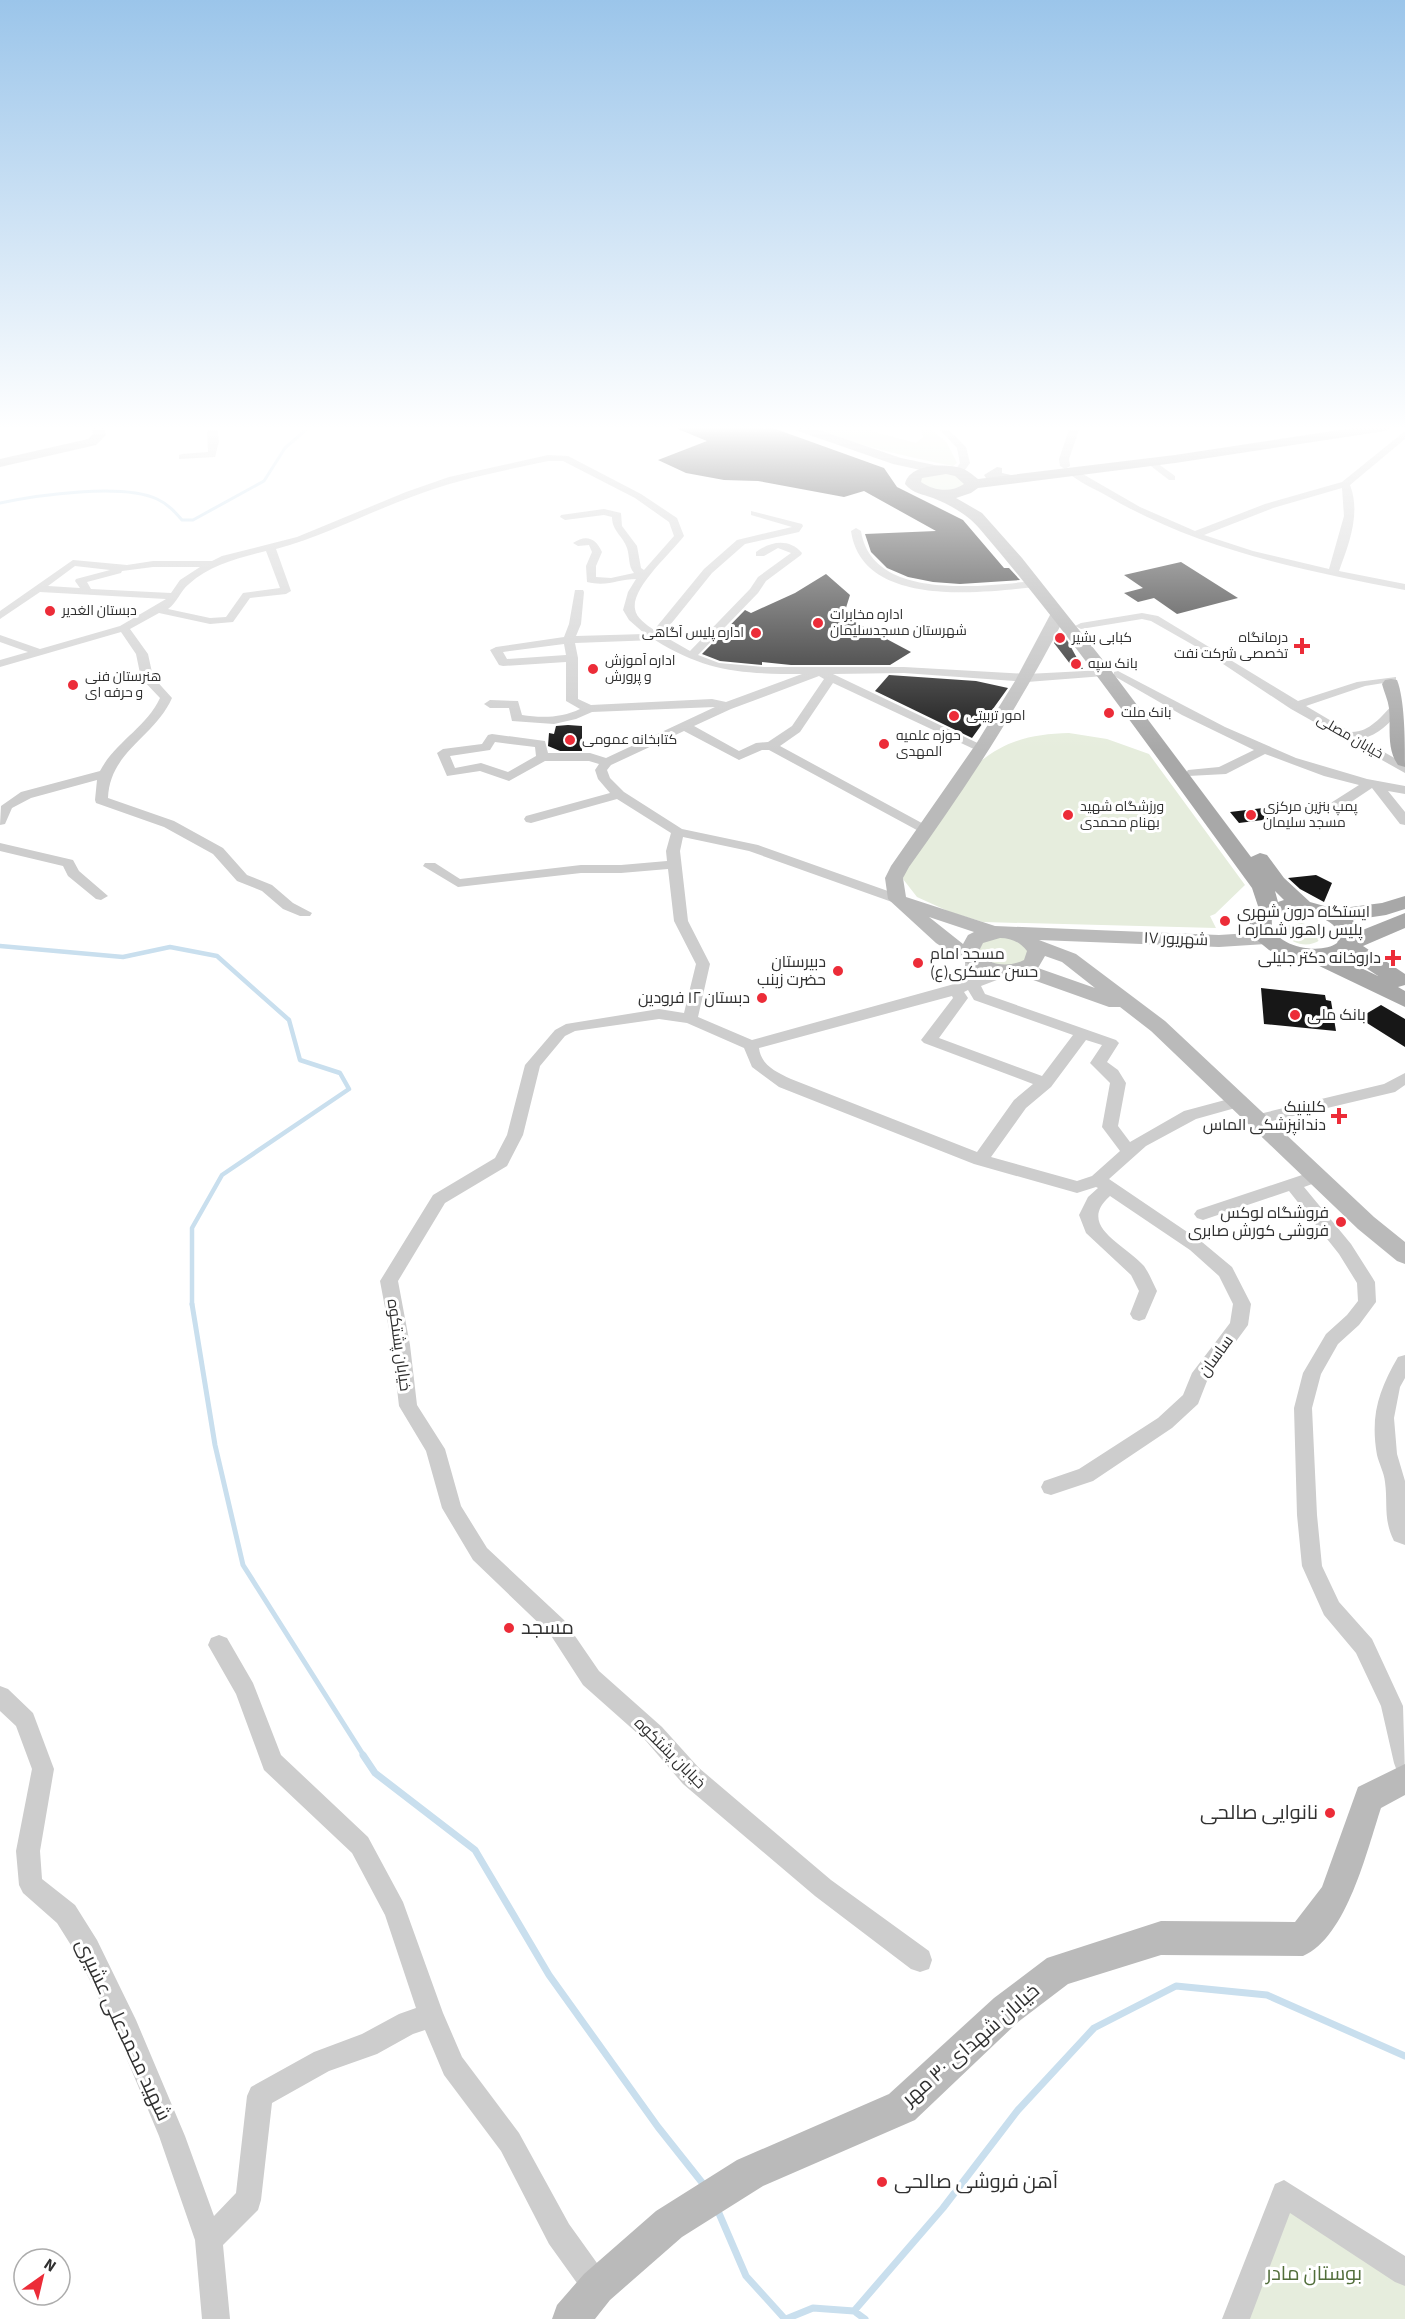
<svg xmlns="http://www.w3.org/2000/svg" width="1405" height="2319" font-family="'Source Sans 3',Cairo,sans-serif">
<rect width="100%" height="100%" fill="#fff"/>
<path fill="#e6eddd" d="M809,427h62l4,5 41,11 7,-6 -1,-7h-6l2,-3h11l18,16 10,20 -4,3c-50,-10 -97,-21 -144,-39z
M934,473l23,2 9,9 -11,7 -29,-2 -8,-10z
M1069,733l38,6 42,15 96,131 -30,29 -5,2 6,12 -233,-6 -33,-10 -33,-15 -14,-18 1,-9 77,-109c27,-22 54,-27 88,-28z
M1302,923l12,4 7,10 -1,3c-11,8 -28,5 -36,-7l2,-7z
M1001,935l24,8 6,16 -19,10 -34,-11v-16z
M1291,2206l114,75v38h-157z"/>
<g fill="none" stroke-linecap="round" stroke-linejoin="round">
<path stroke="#c9dfee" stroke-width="3" d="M0,503c38,-8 122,-20 157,-4 11,5 18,13 25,21h11l71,-39 21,-33 24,-21"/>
<path stroke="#c9dfee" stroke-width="4.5" d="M0,946l123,11 47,-10 47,9 72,64 11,40 40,13 9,16 -127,86 -30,53v77"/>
<path stroke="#c9dfee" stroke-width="5" d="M192,1304l23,141 28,120 121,191"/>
<path stroke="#c9dfee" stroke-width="7" d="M363,1755l12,18 100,77 74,125 109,152 46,58
M718,2211l28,65 39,43
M854,2311l89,-103 75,-98 76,-82 82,-42 91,9 138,61
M786,2319l27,-11 41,3 11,8"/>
</g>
<path fill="#171717" d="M673,427h86l6,2 5,-2 114,41 13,19 66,33 41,48h5l11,12 -60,4 -27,-2 -25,-5 -21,-9 -16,-16 -6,-18 71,-3 -72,-40 -20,6 -86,-16 -34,-1 -38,-7 -28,-13 49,-19z
M1181,562l57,36 -61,16 -23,-16 -16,4 -14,-9 19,-5 -19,-13z
M826,574l24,21 -5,16 6,9 60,32 -21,13h-99l-29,-3v3l-42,-4 -18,-7 43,-44 6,3 44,-20z
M1059,633l8,7 16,29h-9l-20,-26z
M889,675l87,6 32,7 -36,50 -97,-47z
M568,725l14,1v25h-22l-12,-5 1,-13 5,1 2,-8z
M1263,808l8,11 -32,4 -9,-11z
M1316,875l16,8 -8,19 -24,-13 -12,-11z
M1261,988l64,7 1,5 5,1 5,30 -72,-7z
M1381,1005l24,14v28l-46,-29z"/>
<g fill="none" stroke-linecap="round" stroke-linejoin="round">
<path fill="#cdcdcd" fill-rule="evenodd" d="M207,427h10l2,14 -4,16 -36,2v-4l3,-1 26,-2z
M937,427h9l20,20 4,16 -8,11 -8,-2 6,-9 -3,-15z
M1070,427h10l-11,32 1,7 -5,3 -5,-3 -1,-7z
M1152,427h17l-5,3z
M1405,431v8l-55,46c11,28 -1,59 -11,86l66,13v6c-103,-20 -205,-40 -296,-93 -14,-8 -31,-15 -43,-26l8,-2 66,38 55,24 70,-27 77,-22zM1342,488l2,28 -15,53 -76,-18 -49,-16 69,-27z
M548,455l20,1 73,38 36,24 7,18c-13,17 -53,52 -49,73 1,9 12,16 19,21l50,-61 33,-29 55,-13 -41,-12v-4l51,13 1,2 -4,6 -54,12 -33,29 -50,62 28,16 60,-62 8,-12 33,-24 -13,-5 -14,8h-8v-4c15,-11 33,-14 46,1l-1,2 -35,26 -8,12 -60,62 21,8 45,4h140l123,7 77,-4 6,3 -6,3 -77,6 -123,-9 -71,1 155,74 -2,3h-8l-145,-68 -33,49 -20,14 151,82 2,3 -7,4 -157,-85h-7l-23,10 -55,-29 -73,34 -4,5 3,8 14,14 58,37 76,16 144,51 2,3 -2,3h-10l-143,-51 -66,-14 -3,14 8,70 22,43 -12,53 54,23 213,-59v-24l7,-4 7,4v19l26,-9 7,5 -2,3 -29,11 4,8 131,46 3,3 -12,19 11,8 8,13 -8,43 12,16 54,-31 56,-15 6,1 2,4 -2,4 -50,14 -50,27 -37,33 93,63 30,25 19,37 -3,21 -41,56 -9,23 -26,24 -79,53 -42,14 -7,-2 -3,-6 3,-6 35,-12 79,-51 25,-23 9,-22 38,-50 3,-19 -14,-28 -29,-26 -80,-54c-34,30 15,48 34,70 5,7 9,17 13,25l-12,28 -6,2 -6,-2 -3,-5 9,-23 -8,-16 -45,-42 -7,-18 9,-18 10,-9 -2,-1 -19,6 -103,-29 -195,-77 -27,-20 -8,-19 -57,-25 -28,-4 -84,12 -10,5 -25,30 -17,69 -16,31 -62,37 -47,78 12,64 7,60 28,44 16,57 26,42 77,72 35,51 63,56 37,41 132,112 98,71 3,9 -3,9 -9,3 -9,-3 -96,-73 -132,-112 -37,-43 -63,-56 -33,-51 -77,-74 -31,-52 -16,-57 -27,-45 -7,-61 -12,-64 53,-86 62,-37 12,-23 18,-70 30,-35 11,-6 93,-15 25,4 12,-49 -22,-43 -6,-52 -47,4h-40l-123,14 -35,-21 2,-3h10l25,16 121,-14h40l46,-4 -1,-10 5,-18 -54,-34 -86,24 -5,-1 -2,-3 2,-3 84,-23 -12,-14 -3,-9 4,-6 -10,-3h-44l-36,20 -29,-10 -33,5 -10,-23 6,-4 39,-5 6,-9 4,-1 53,7 3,12h42l16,5 109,-51 -123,5 -16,7 -22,5 -42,-3 -3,-13h-19l-6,-4 6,-4 28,1 4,14c19,3 40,3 58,-6l-14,-8v-39l-63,4 -4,-1 -9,-15 6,-3 68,-10 5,-13 6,-34h8l1,2 -3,32 -5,12 69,-2 -16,-14 -6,-10 5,-18 8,-13c-18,0 -28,8 -49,3l-1,-16 6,-14 -3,-7 -11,1 -5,-3c13,-9 23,-5 29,9l-6,14v11l15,1 23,-5c-6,-7 -4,-16 -7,-25 -4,-12 -15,-17 -15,-31l-8,-2 -39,5 -5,-3 1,-2 43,-6 17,4 1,13 15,20 4,22 3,2 30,-34 -5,-14 -34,-24 -72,-37h-15c-45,10 -91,18 -134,35 -47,17 -90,40 -138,53l15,42 -5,3 -36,4 -17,24 -23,2 -51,-11 -29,16 18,25 5,23 19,21c-18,40 -62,53 -64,100l66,23 49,27 24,27 25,10 21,18 19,10 -2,3h-10l-17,-7 -21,-18 -25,-10 -24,-27 -49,-27 -68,-24 -1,-3 2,-20 -66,18 -19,10 -7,16 -5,1 1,-19 20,-14 79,-21c15,-29 46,-43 60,-73l-19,-20 -5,-24 -15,-22 -121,35v-7l28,-8 -28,-10v-7l40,14 80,-23 46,-27 -126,-7 -40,27v-8l73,-51 54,5 26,-4h59l10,-5 75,-19 109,-45 43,-15zM266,551l14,37 -37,5 -17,24 -16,1 -42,-9c9,-6 12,-18 21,-25 21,-19 50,-26 77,-33zM75,566l35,4 -34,9 -1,2 5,7 -32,-2zM153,567h47l-20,13 -9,13 -80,-4 -4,-7 34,-9 1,-2zM655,640c51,32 88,34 147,34l-76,28 -14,-3 -121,6 -13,-6v-41l-3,-15zM564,644l2,11 -59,4 -4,-7zM819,676l5,3 -32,47 -24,16 -12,1 -17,8 -45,-25 37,-17zM495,742l40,5 1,9 -28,16 -27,-9 -26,5 -5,-12 40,-6zM968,990l6,10 99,35 -31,41 -103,-38 29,-40 -4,-6zM952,996l1,2 -32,42 3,3 109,41 -19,16 -37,52 -186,-73c-15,-7 -30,-14 -32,-31zM1086,1040l16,5 -12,18 20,20 -8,44 18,24 -28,25 -15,5 -86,-24 35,-49 25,-21z
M1150,458l25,18v4h-6l-22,-17v-4z
M856,528l5,3c11,71 123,55 173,50l5,3 -5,3c-54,6 -172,21 -183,-56z
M1142,613l16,3 140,85 59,-19 39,-5v4l-31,5 -59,20 44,26c19,1 31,-15 44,-29h8v6c-12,13 -23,26 -41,30l44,25v9l-114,-64 -89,-59 -51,-29 -9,-2 -61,10 -6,-3 6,-3z
M1118,671l107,56 71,31 71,21 38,7v8l-17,-3 17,21v13l-5,-1 -28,-36 -36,24h-10l-1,-3 1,-3 33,-21 -35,-9 -59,-22 -39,20 -38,2 -2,-3 2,-3 31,-3 35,-17 -72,-35 -68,-39v-4z
M0,843l73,17 6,11 29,25 -7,4 -5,-1 -28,-23 -5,-10 -63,-15z
M1405,1073v12l-10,7 -136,32 -6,-1 -2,-4 2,-4 6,-1 125,-30z
M1317,1170l6,2 2,4 -2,4 -19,7 47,57 21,33 3,5 1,20 -17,23 -21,19 -17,30 -9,34 5,107 5,51 17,36 33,37 31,67 2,68 -8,-3 -3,-8 -13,-57 -25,-53 -32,-38 -22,-49 -5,-51 -3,-107 9,-35 23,-39 21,-19 11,-14 -1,-18 -18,-29 -50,-63 -86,29 -6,-2 -3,-4 3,-4z
M1405,1355v23l-5,9 -6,31 3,36 8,27v64l-11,-4c-11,-22 -6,-37 -9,-59 -1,-10 -6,-18 -8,-27 -7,-40 2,-65 21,-98z
M219,1635l8,3 26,45 28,72 87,82 35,65 40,111 19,44 57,76 50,91 38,53 4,10 -4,10 -10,4 -10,-4 -38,-53 -48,-93 -57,-76 -19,-45 -12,4 -36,20 -48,17 -57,32 -11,97 -3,10 -35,35 7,74h-28l-7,-79 -36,-104 -41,-98 -39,-80 -22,-35 -34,-30 -4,-8 -3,-34 16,-82 -16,-43 -16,-15v-25l8,3 25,24 21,56 -14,82 2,28 33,26 22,35 39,80 49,116 29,80 22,-23 11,-97 4,-9 63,-35 48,-18 37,-20 17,-6 -31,-93 -33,-62 -88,-83 -28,-76 -28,-49 3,-7z
M1284,2180l121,76v30l-10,-4 -105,-69 -40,106h-28l53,-135z"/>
<path fill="#bababa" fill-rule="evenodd" d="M92,427h12l2,8 -10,10 -96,22v-8l88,-20 5,-5z
M793,427h17l91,31 43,9 2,3 -7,4 -46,-10 -98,-34z
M997,467l5,1v5l9,2 2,3 -2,3 -25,-3 -2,-3z
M1058,610l8,5c-45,89 -99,171 -157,252l-6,11 3,19 89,29 224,9 47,-3 7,2 3,4 -3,4 -7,2 -47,3 -180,-7 37,14 89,67 209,196 31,25v22l-8,-3 -39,-32 -207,-198 -31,-24h-11l-87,-31 -22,1 -26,-9 -38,-25 -48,-44 -3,-21 6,-12 85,-122 39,-63 35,-66zM929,917l45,15 -6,3 -5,9zM1000,938c11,0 20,4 27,13l-3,9c-13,7 -37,7 -45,-9l4,-8zM1045,956l17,6 33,26 -57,-20z
M1405,1764v31l-24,13c-14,42 -34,129 -78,148l-142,-1 -93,29 -50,38 -103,98 -152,66 -81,51 -72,63 -15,19h-43l5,-14 27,-31 72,-63 81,-51 152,-66 105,-96 53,-40 114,-37 134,1 27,-35 36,-100z"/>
<path fill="#a8a8a8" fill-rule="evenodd" d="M1359,427h33l-7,4 -210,32 -197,25 -7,5 -15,5 26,15 40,45 88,111 141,188 9,-4 7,2 17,23 26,24 25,7 47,-6 23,-7v13l-19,6 -33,5 7,11 45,-18v15l-42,18 42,28v11l-7,2 7,4v16l-92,-44 -29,-6 -15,-7 -11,-9 -9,-15 2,-9 8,-8 -7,-21c-89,-121 -175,-246 -273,-360 -11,-13 -30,-24 -46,-30 -10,-4 -20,-4 -28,-14 4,-20 40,-21 56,-16 6,2 12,7 17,11l197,-24zM946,474l9,2 9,8c-13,9 -30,7 -43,-2l1,-4zM1275,891l9,9 -6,2zM1293,911c16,2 41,7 47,24l-3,8c-17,13 -69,3 -65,-24l7,-5zM1348,956l30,20 -36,-17z
M1391,679l6,1c8,20 8,63 8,87l-7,-2c-12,-17 -7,-38 -9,-57 -1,-8 -5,-16 -7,-24l3,-4z"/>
</g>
<linearGradient id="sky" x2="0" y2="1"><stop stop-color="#9bc5ea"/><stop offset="0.57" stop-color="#fff"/><stop offset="1" stop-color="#fff" stop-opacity="0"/></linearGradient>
<rect width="1405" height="751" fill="url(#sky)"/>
<g fill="#ec2c38" stroke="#fff" stroke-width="2">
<circle cx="50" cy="611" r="6"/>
<circle cx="818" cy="623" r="6"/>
<circle cx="756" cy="633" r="6"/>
<circle cx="1060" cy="638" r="6"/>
<path d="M1299 637h6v6h6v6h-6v6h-6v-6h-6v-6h6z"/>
<circle cx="1076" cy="664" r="6"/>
<circle cx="593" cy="669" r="6"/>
<circle cx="73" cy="685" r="6"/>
<circle cx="1109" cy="713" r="6"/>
<circle cx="954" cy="716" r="6"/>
<circle cx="570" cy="740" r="6"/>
<circle cx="884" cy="744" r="6"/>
<circle cx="1068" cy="815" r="6"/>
<circle cx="1251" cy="815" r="6"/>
<circle cx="1225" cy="921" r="6"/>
<path d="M1390 949h6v6h6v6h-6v6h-6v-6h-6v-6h6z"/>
<circle cx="918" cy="963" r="6"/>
<circle cx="838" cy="971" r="6"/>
<circle cx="762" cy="998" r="6"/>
<circle cx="1295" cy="1015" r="6"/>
<path d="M1336 1107h6v6h6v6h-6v6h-6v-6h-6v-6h6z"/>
<circle cx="1341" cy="1222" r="6"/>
<circle cx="509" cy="1628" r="6"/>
<circle cx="1330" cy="1813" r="6"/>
<circle cx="882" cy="2182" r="6"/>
</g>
<g text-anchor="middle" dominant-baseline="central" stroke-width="6" stroke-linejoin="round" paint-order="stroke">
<g font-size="14" fill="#303030" stroke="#fff" text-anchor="start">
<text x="62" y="611">دبستان الغدیر</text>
<text x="830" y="615">اداره مخابرات<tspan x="830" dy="16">شهرستان مسجدسلیمان</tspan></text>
<text x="744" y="633" text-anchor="end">اداره پلیس آگاهی</text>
<text x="1072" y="638">کبابی بشیر</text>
<text x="1288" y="638" text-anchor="end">درمانگاه<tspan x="1288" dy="16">تخصصی شرکت نفت</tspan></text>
<text x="605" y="661">اداره آموزش<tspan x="605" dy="16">و پرورش</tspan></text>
<text x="1088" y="664">بانک سپه</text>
<text x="85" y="677">هنرستان فنی<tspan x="85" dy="16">و حرفه ای</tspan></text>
<text x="1121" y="713">بانک ملت</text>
<text x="966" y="716">امور تربیتی</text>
<text x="896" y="736">حوزه علمیه<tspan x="896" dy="16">المهدی</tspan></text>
<text x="582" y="740">کتابخانه عمومی</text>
<text x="1080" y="807">ورزشگاه شهید<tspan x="1080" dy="16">بهنام محمدی</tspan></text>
<text x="1263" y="807">پمپ بنزین مرکزی<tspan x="1263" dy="16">مسجد سلیمان</tspan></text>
</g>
<g font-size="14" fill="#303030" stroke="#fff">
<text transform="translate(1350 737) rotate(30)">خیابان مصلی</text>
</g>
<g font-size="16" fill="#303030" stroke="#fff" text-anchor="end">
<text x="1237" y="912" text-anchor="start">ایستگاه درون شهری<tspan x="1237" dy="18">پلیس راهور شماره ۱</tspan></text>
<text x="930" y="954" text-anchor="start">مسجد امام<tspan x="930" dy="18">حسن عسکری(ع)</tspan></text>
<text x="1381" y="958">داروخانه دکتر جلیلی</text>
<text x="826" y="962">دبیرستان<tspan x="826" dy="18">حضرت زینب</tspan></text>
<text x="750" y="998">دبستان ۱۲ فرودین</text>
<text x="1307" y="1015" text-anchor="start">بانک ملی</text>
<text x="1326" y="1107">کلینیک<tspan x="1326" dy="18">دندانپزشکی الماس</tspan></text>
<text x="1329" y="1213">فروشگاه لوکس<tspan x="1329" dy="18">فروشی کورش صابری</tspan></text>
</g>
<g font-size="16" fill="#303030" stroke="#fff">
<text transform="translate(1176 939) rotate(2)">۱۷ شهریور</text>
<text transform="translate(399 1345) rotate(82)">خیابان پشتکوه</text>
<text transform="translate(1216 1356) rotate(-54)">ساسان</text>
<text transform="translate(670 1753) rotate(45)">خیابان پشتکوه</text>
</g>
<g font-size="20" fill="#303030" stroke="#fff" text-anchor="start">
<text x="521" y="1628">مسجد</text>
<text x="1318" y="1813" text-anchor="end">نانوایی صالحی</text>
<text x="894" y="2182">آهن فروشی صالحی</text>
</g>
<g font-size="20" fill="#303030" stroke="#fff">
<text transform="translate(123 2030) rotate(65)">شهید محمدعلی عشیری</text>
<text transform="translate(971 2045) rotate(-41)">خیابان شهدای ۳۰ مهر</text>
</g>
<g font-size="20" fill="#526e3b" stroke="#fff">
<text x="1314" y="2274">بوستان مادر</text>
</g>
</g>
<g transform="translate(42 2277) rotate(34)"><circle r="28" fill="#ffffff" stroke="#acacac" stroke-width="1.5"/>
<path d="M0-4.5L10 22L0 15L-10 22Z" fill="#ec2c38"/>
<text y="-9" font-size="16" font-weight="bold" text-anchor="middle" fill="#303030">N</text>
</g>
</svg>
